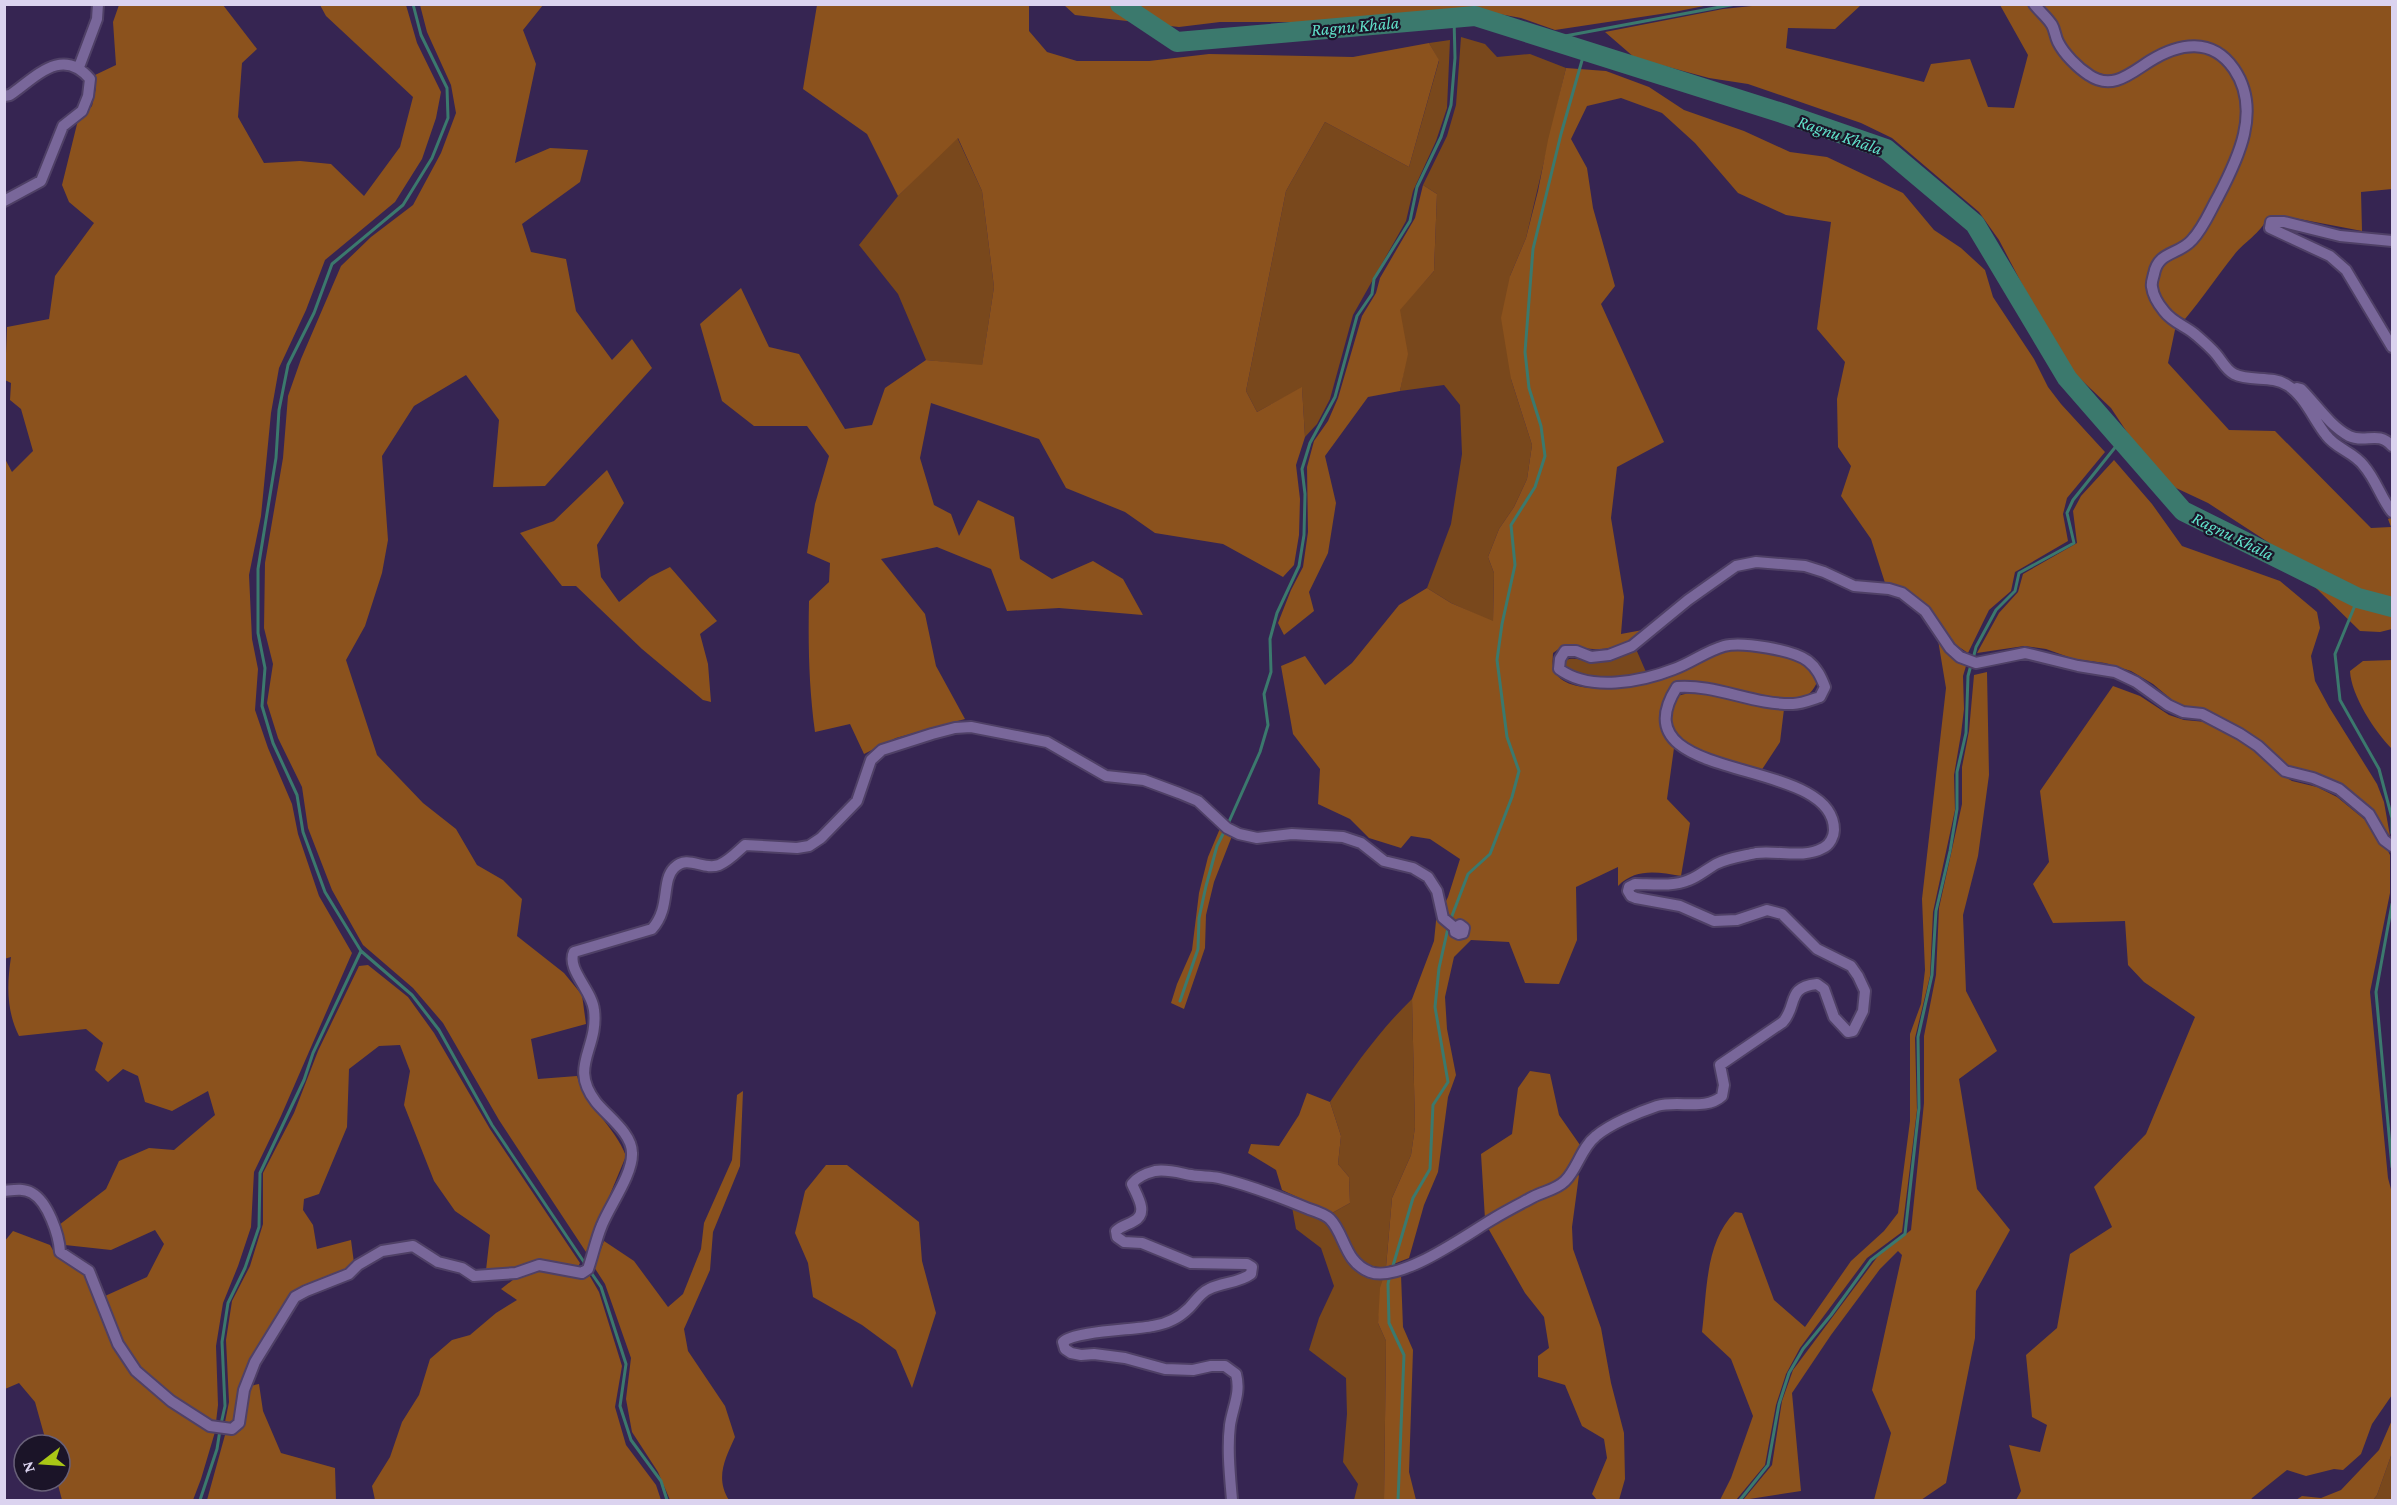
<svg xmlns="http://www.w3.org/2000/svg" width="2397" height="1505" font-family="'Crimson Pro',serif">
<rect width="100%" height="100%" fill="#362552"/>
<path fill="#79481c" d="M1461,37l24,7 12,13 33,-3 36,14 -40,170 -16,38 1,103 21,66 -5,34 -13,28 -15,22 -11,28 6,16 -1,49 -42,-19 -24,-15 24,-64 11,-70 -2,-49 -16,-20 -44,6 7,-37 -8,-44 35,-39 3,-77 -14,-9 24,-49 9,-31z
M1450,40l-3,68 -11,33 -23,50 -7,30 -53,94 -23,84 -13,25 -12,13 -3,-49 -45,24 -11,-21 40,-200 39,-69 84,45 30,-106 -10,-18z
M957,137l25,54 12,96 -12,79 -56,-6 -28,-66 -39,-49 39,-49z
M1636,649l10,23c-21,6 -66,13 -81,-6v-6c10,-3 15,0 24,1 17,1 32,-4 47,-12z
M1412,999l3,128 -4,28 -19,43 -6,69c-33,3 -41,-29 -54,-54l18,-10 -1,-26 -11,-13 3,-28 -11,-34c25,-37 50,-72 82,-103z
M1292,1207l36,14 7,10 3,14 13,16 33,15 -6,47 8,18 -2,159h-30l4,-16 -15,-22 4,-48 -1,-36 -37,-28 10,-32 15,-32 -13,-38 -25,-19z
M2392,1453v47h-19l4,-5z"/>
<path fill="#8b521d" d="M1771,4l90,1 -26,24 -47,-1 -2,20 138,34 7,-18 39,-5 18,48 26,1 14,-53 -28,-50h28l19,18 4,10 49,52 90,-36 16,4 15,8 12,15 10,19 1,20 -8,36 -36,72 -12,17 -14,8 -25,32 27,45 -8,38 61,67 46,1 96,97 20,-1 -3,-8 4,-2v112l-12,3 -20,-1 -89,-87 -63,-41 -32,-15 -26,-21 -39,-59 -40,-38 -15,-21 -57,-109 -20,-28 -87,-74 -31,-15 -113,-39 -39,-6 -74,-20 -30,-26 118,-23z
M119,5h104l34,44 -15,14 -4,54 26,46 36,-2 31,3 33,32 36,-49 13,-50 -87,-81 -6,-11h86l11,38 24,49 -5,26 -14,41 -27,43 -70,58 -19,50 -27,58 -8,45 -10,103 -12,59 3,64 6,30 -3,41 13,38 24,56 6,30 21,62 33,57 -71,163 -27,56 -3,55 -13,39 -15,37 -7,43 2,59 -2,17c-22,-5 -69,-42 -83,-61 -15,-18 -20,-43 -28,-65l42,-19 17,-33 -9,-14 -44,20 -46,-5 -6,-20 47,-36 13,-28 30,-13 25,2 41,-35 -7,-24 -36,20 -27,-9 -7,-26 -15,-7 -15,13 -13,-12 8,-27 -17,-14 -67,7c-13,-26 -12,-52 -8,-79l-7,2v-502l8,15 21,-21 -12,-42 -11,-9 1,-17 -6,-3 2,-53 42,-8 6,-43 39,-53 -25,-21 -7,-17 16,-65 14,-14 4,-18 -1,-13 21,-10 -3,-43z
M420,5h123l-20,25 13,34 -21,99 35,-15 38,2 -8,32 -58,42 9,28 35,7 10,52 36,49 20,-21 20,29 -107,118 -52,1 6,-67 -33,-45 -52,31 -32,50 6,84 -6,33 -17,53 -19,34 31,95 46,48 33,26 21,36 26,15 19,19 -5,37 47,37 18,22 4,29 -55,15 7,40 39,-3c9,31 38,50 49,80l-40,96 -87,-132 -56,-97 -30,-35 -50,-43 -31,-55 -24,-62 -6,-41 -24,-49 -11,-35 6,-39 -9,-36 1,-65 18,-105 5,-62 13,-37 40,-93 30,-29 42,-32 28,-52 15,-40 -5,-28 -24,-53z
M817,5h212v26l18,21 30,9h72l60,-7 144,3 76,-14 10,17 -30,107 -84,-45 -39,69 -40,200 11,21 45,-25 3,50 -9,28 4,34 -1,36 -5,30 -11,12 -60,-33 -68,-11 -30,-21 -59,-24 -27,-49 -108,-36 -11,55 14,47 17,9 8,22 19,-36 36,17 6,42 32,20 41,-18 30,18 20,36 -84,-7 -52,3 -16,-42 -54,-22 -56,12 44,55 11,52 29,53 -69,19 -32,16 -14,-30 -35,8c-6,-44 -7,-86 -6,-131l20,-19 1,-19 -23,-10 8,-49 14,-48 -22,-30h-53l-32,-25 -22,-77 41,-36 28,59 30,7 46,75 27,-4 13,-37 41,-28 56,5 12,-78 -12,-96 -24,-53 -60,58 -31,-62 -64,-45z
M1064,5h645l-35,7 -119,18 -34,-12 -38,-7 -30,-1 -54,7 -84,5h-95l-41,5 -104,-12z
M2041,5h351v184l-31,3 1,39 -79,-15 -15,1c-9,18 -22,23 -34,38 -17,21 -31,43 -49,64l-9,-4 -12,-11 -7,-15v-15l6,-13 30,-17 55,-104 -12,-75 -47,-22 -60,28 -17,6 -19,-6 -19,-14 -12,-18 -6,-17z
M1566,68l40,3 43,16 35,23 60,21 46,21 37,5 76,36 31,37 27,18 24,22 8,27 41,62 14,28 13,17 44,48 -38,46 -4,16 5,27 -53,31 -4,19 -22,19 -21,43 -12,-8 -24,-33 -15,-15 -11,-9 -20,-2 -15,-47 -30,-43 10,-30 -13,-19 -1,-48 8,-37 -28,-33 14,-107 -45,-7 -48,-22 -43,-50 -33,-30 -41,-15 -34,8 -16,33 16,29 6,40 22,78 -14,18 63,138 -47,25 -6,51 13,79 -3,37 27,-5c-17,11 -34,22 -55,20 -9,0 -19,-3 -29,-4l-11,8c0,4 -1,9 0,13 4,24 46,24 64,20 37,-7 72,-28 108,-37 24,-5 49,9 73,9l12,10 8,12c-3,7 -7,14 -14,17 -26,11 -82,-10 -110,-14 -8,-1 -16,2 -23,3l-8,14 -2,13 1,12 12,23 -7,51 23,24 -9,53c-24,-4 -45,-8 -63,10v-19l-42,20 1,53 -18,44 -34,-1 -16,-41 -38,-2 -17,17 -9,40 2,32 9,46 -8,22 -10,75 -14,33 -15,53 -23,9 6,-69 19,-43 4,-28 -3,-128 22,-58 2,-20 12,-24 12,-38 -30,-20 -19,-3 -10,12 -32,-10 -19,-19 -32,-15 2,-35 -27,-35 -12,-68 24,-10 20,29 27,-22 47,-58 28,-17 24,15 42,18 1,-48 -6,-16 11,-28 15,-22 13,-28 5,-34 -21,-66 -10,-61 9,-42 16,-38 12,-47 10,-51z
M1423,185l14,9 -3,77 -34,39 8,44 -8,37 -32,6 -43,59 11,47 -8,50 -19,39 5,19 -30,24 -6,-12 13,-33 12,-23 5,-35 -1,-65 7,-26 14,-20 10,-23 24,-82 14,-23 4,-15 35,-60z
M2114,460l38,44 30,42 98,35 37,31 3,16 -9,28 4,25 14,26 48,77 7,18 6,34 -21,-27 -30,-26 -52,-17 -21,-21 -24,-17 -28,-14 -37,-10 -24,-20 -22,-13 -26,-8 -31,-4 -28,-10 -22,-3 -47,7 22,-40 19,-21 5,-18 54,-31 -4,-32 8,-15z
M607,470l17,33 -27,42 4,32 18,25 31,-25 20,-10 47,54 -17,13 8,30 3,38 -8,-2 -61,-51 -66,-63h-14l-42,-53 34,-12z
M1938,640l14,17 14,9 -3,10 1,33 -3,25 -7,41 1,35 -22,102 -3,64 -15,62 2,72 -15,122 -35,26 -67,90 -14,26 -10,31 -11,60 -29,35h-16l11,-22 22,-62 -22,-57 -29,-27c5,-40 3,-90 33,-120l7,1 32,87 31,27 46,-66 33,-30 14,-18 12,-92v-87l11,-30 4,-34 -3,-71 24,-211z
M2392,660v89c-17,-17 -41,-54 -42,-78l13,-10z
M1987,672l2,103 -11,81 -15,59 3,76 31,60 -38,28 18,110 33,41 -34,61 -1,47 -29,145 -25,17h-47l17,-67 -19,-43 30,-135 -4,-4 -18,18 -49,66 -39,58 9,98 -58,9 29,-35 10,-64 11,-31 85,-114 33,-26 13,-127v-67l12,-61 3,-67 23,-104v-37l7,-36 5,-56z
M2113,686l27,10 29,19 15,5 22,2 27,13 30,22 15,16 14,8 25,6 20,10 38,31 9,15 6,12v38l-20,99 18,186 4,15v202l-20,29 -11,30 -18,16 -9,-1 -28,7 -19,-6 -35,28 -1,2h-235l5,-9 -12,-46 31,7 7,-27 -15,-8 -6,-62 31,-27 13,-74 42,-27 -18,-40 52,-53 49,-117 -51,-35 -16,-17 -3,-44 -72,2 -20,-39 16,-22 -9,-71z
M1693,692l91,17 -4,33 -19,29 -21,-4 -56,-23 -12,-18 -3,-16 8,-14z
M1221,826l11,10 -18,46 -8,33 -1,33 -21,61 -13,-6 6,-19 15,-34 7,-57 9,-36z
M368,965l40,32 26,36 56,96 90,134 -2,4 -10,1 -82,2 4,-35 -35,-24 -21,-30 -30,-76 6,-34 -10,-26 -21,1 -30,23 -2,58 -28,67 -15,5 -1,11 10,15 4,24 34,-9 3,23 -8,8 -28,12 -17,4 -11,10 -29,51 -12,14 -15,60h-9l4,-20 -3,-62 6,-39 18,-35 13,-42v-51l31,-60 24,-62 41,-85z
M1530,1071l20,3 9,41 21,30 -20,35 -14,8 -17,5 -44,26 -4,-65 31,-20 6,-46z
M743,1091l-3,75 -27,66 -3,38 -26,59 4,22 37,55 10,31c-10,22 -20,41 -6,63h-59l-12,-28 -26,-40 -6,-33 5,-41 -26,-74 -11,-17 10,-26 30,20 34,46 15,-13 18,-45 3,-26 28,-63 5,-65z
M1307,1093l23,9 11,34 -3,28 11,13 1,26 -18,10 -50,-23 -6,-20 -28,-17 3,-9 28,2 20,-31z
M826,1165h21l72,57 3,39 14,52 -24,75 -16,-38 -34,-25 -49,-28 -5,-34 -13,-30 10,-42z
M1579,1175l-7,52 1,22 28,79 10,55 13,50 1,46 -6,21h-22l-5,-6 15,-36 -3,-19 -22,-13 -17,-41 -27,-8v-21l11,-8 -5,-31 -19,-24 -37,-65 18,-13z
M13,1231l37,14 7,12 29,18 26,68 22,34 64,48 17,7 -14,47 -8,21h-131l-5,-19h3v-36h-13l-12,-43 -16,-19 -14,6 -1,-147z
M540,1269c14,3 35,13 48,4l11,19 23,74 -7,41 11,38 30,40 5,15h-286l-3,-14 18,-29 12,-35 17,-27 11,-36 22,-19 18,-5 26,-22 21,-13 -16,-11 17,-13z
M1401,1275l2,52 10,23 -4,122 7,28h-32l2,-159 -8,-18 2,-35 4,-12z
M259,1384l4,27 18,42 54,15 1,32h-129l18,-65h8l8,-5 9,-44z
M2392,1420v33l-15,42 -4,5h-77l6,-4 19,2 20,-8 38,-40z"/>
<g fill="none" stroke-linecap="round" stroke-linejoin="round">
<path stroke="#3b796d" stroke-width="3" d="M413,4l8,31 26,53 1,30 -16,40 -29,47 -71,59 -18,49 -26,52 -9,45 -3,48 -18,111v64l7,35 -3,38 11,37 24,52 6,37 22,60 36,59 51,44 27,35 53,95 94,140
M1549,39l187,-35
M2358,598l-23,56 5,46 39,69 13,49v15
M1973,659l3,-12 20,-37 19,-19 4,-18 55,-30 -7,-30 6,-13 48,-60
M1228,824l32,-72 8,-27 -4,-31 7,-22 -1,-33 7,-26 22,-47 5,-31 1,-41 -3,-25 8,-26 25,-46 22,-81 15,-22 2,-15 36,-58 7,-34 24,-50 10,-32 4,-47 -1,-40
M2392,904l-16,88 16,175
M1450,921l18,-47 22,-20 22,-57 7,-26 -12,-34 -10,-77 5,-36 13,-59 -4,-40 24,-38 10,-31 -4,-30 -12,-38 -4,-36 8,-103 28,-115 24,-84
M1180,1001l18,-52 1,-31 7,-32 11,-40 8,-16
M1392,1269l21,-71 17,-29 3,-64 15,-23 -13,-75 4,-39 9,-40
M590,1271l11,16 25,77 -6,42 11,34 30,41 6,19
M1390,1275l-2,9 1,39 15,32 -6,145
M221,1424l4,-18 -3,-64 6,-39 17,-35 14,-41 1,-54 44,-93 9,-27 48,-102
M200,1500l17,-51 3,-19
M1740,1500l28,-35 11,-61 10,-31 14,-24 28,-34 40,-55 34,-26 14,-126 -1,-71 14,-62 4,-64 14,-60 7,-42v-37l9,-39 2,-57 3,-11"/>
<path stroke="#3b796d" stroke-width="20" d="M1120,4l57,38 298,-26 307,97 104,36 89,75 92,154 116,133 175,87 34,9"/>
<defs>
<path id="minor" d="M2034,4c6,8 13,13 18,21 3,5 3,11 6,17 6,12 20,26 31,33 23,16 42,-2 61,-14 29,-18 62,-24 84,8 28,41 4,90 -16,128 -8,14 -14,30 -26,43 -13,15 -34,11 -38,34 -1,4 -3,9 -2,13 1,8 7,18 12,24 9,12 22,15 32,24 7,6 14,12 20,19 6,7 10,16 18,20 16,8 38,1 53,11 17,10 27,35 39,50 10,14 28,17 38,31 12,14 17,32 28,46
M79,67l18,-48 1,-15
M4,96l6,-1c26,-18 52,-49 80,-16l-2,17 -6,15 -19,15 -22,55 -37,20
M2392,241l-52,-5 -56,-14h-13l-1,6 60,28 16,14 46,77
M2297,388l4,1c15,15 29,37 48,47 16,8 29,-6 43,10
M4,1191c10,-1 19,-3 28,2 16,9 27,42 28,59l29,19 29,73 18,27 35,30 39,25 22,3 7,-6 5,-33 11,-28 40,-65 11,-6 43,-17 9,-9 24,-14 31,-5 25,16 24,6 12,8 42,-3 23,-8 43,8 6,-4c5,-14 8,-30 14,-44 8,-20 31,-51 30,-72 0,-20 -25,-37 -36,-51 -28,-36 3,-53 -2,-92 -2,-20 -28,-41 -20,-58l78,-23c19,-21 9,-48 22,-61 14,-14 29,3 45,-3 10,-4 18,-13 26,-20l52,3 12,-2 12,-8 36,-37 14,-41 11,-10 50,-16 23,-6 16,-1 76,15 59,34 38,4 35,13 19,8 29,27 12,6 18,4 35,-4 51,3 18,6 23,18 29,7 15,9 9,14 6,27 12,10v4l4,2 4,-1 1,-5 -4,-3 -5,3
M1232,1500c-2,-24 -5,-51 -2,-75 3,-19 11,-32 6,-51l-11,-8h-14l-18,4 -28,-1 -40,-11 -31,-4 -13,1 -10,-2 -6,-4 -2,-7c11,-11 71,-12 90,-16 13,-2 26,-8 36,-18 6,-6 11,-15 20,-19 14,-7 30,-6 42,-15l1,-7 -5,-3 -56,-1 -49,-20 -18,-1 -7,-5 -1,-6c6,-6 12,-6 18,-10 15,-8 3,-25 -2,-37 5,-7 15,-11 23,-13 12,-2 25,2 36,4 9,2 19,1 28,3 31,7 61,19 90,31 6,2 16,5 21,10 15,15 14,43 40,53 31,11 97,-38 123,-53 13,-8 27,-15 40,-22 11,-6 23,-7 32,-16 13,-13 16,-33 31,-45 14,-12 43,-24 61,-30 21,-6 49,5 65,-10l2,-11 -4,-20 63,-43c15,-17 3,-35 34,-38l7,5 10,28 14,15 5,-1 10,-20 2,-20 -7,-15 -7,-10 -34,-17 -35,-35 -15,-4 -30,10 -23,1 -34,-15 -44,-8 -5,-2 -3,-5 1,-4 6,-3c16,0 38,3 54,-4 9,-3 18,-11 27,-16 11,-6 27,-8 40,-11 20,-3 48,6 67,-5 7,-3 11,-12 11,-18 0,-76 -220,-44 -157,-143 39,-3 76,18 116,17 8,0 18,-4 27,-7l5,-10c-4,-10 -8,-19 -17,-26 -14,-11 -67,-20 -84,-15 -18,5 -33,17 -50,23 -33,13 -84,23 -115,0l1,-10 5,-8h11l15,6 18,-2 23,-9 56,-46 48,-34 20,-4 49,4 19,6 30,14 35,3 13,4 23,18 25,37 10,9 16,6 49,-10 53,13 37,6 21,10 32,23 15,7 19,2 38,20 18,12 27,25 28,7 26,11 30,25 15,26 8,6"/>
</defs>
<use href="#minor" stroke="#4f4066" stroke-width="14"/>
<use href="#minor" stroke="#79679a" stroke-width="10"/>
</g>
<g text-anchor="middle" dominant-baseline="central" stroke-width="4.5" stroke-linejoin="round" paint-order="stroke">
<g font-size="18" font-style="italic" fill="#60e0c9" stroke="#1b1428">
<text transform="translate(1355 26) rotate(-5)">Ragnu Khāla</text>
<text transform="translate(1840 135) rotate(19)">Ragnu Khāla</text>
<text transform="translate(2233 536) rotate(26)">Ragnu Khāla</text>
</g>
</g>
<rect width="2397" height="1505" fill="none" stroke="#dbd3ef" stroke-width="12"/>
<g transform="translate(42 1463) rotate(253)"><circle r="28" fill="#1b1428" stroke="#686078" stroke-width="1.5"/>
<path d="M0-4.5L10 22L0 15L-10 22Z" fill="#aac716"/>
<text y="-9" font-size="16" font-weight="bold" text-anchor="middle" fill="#dbd3ef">N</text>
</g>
</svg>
